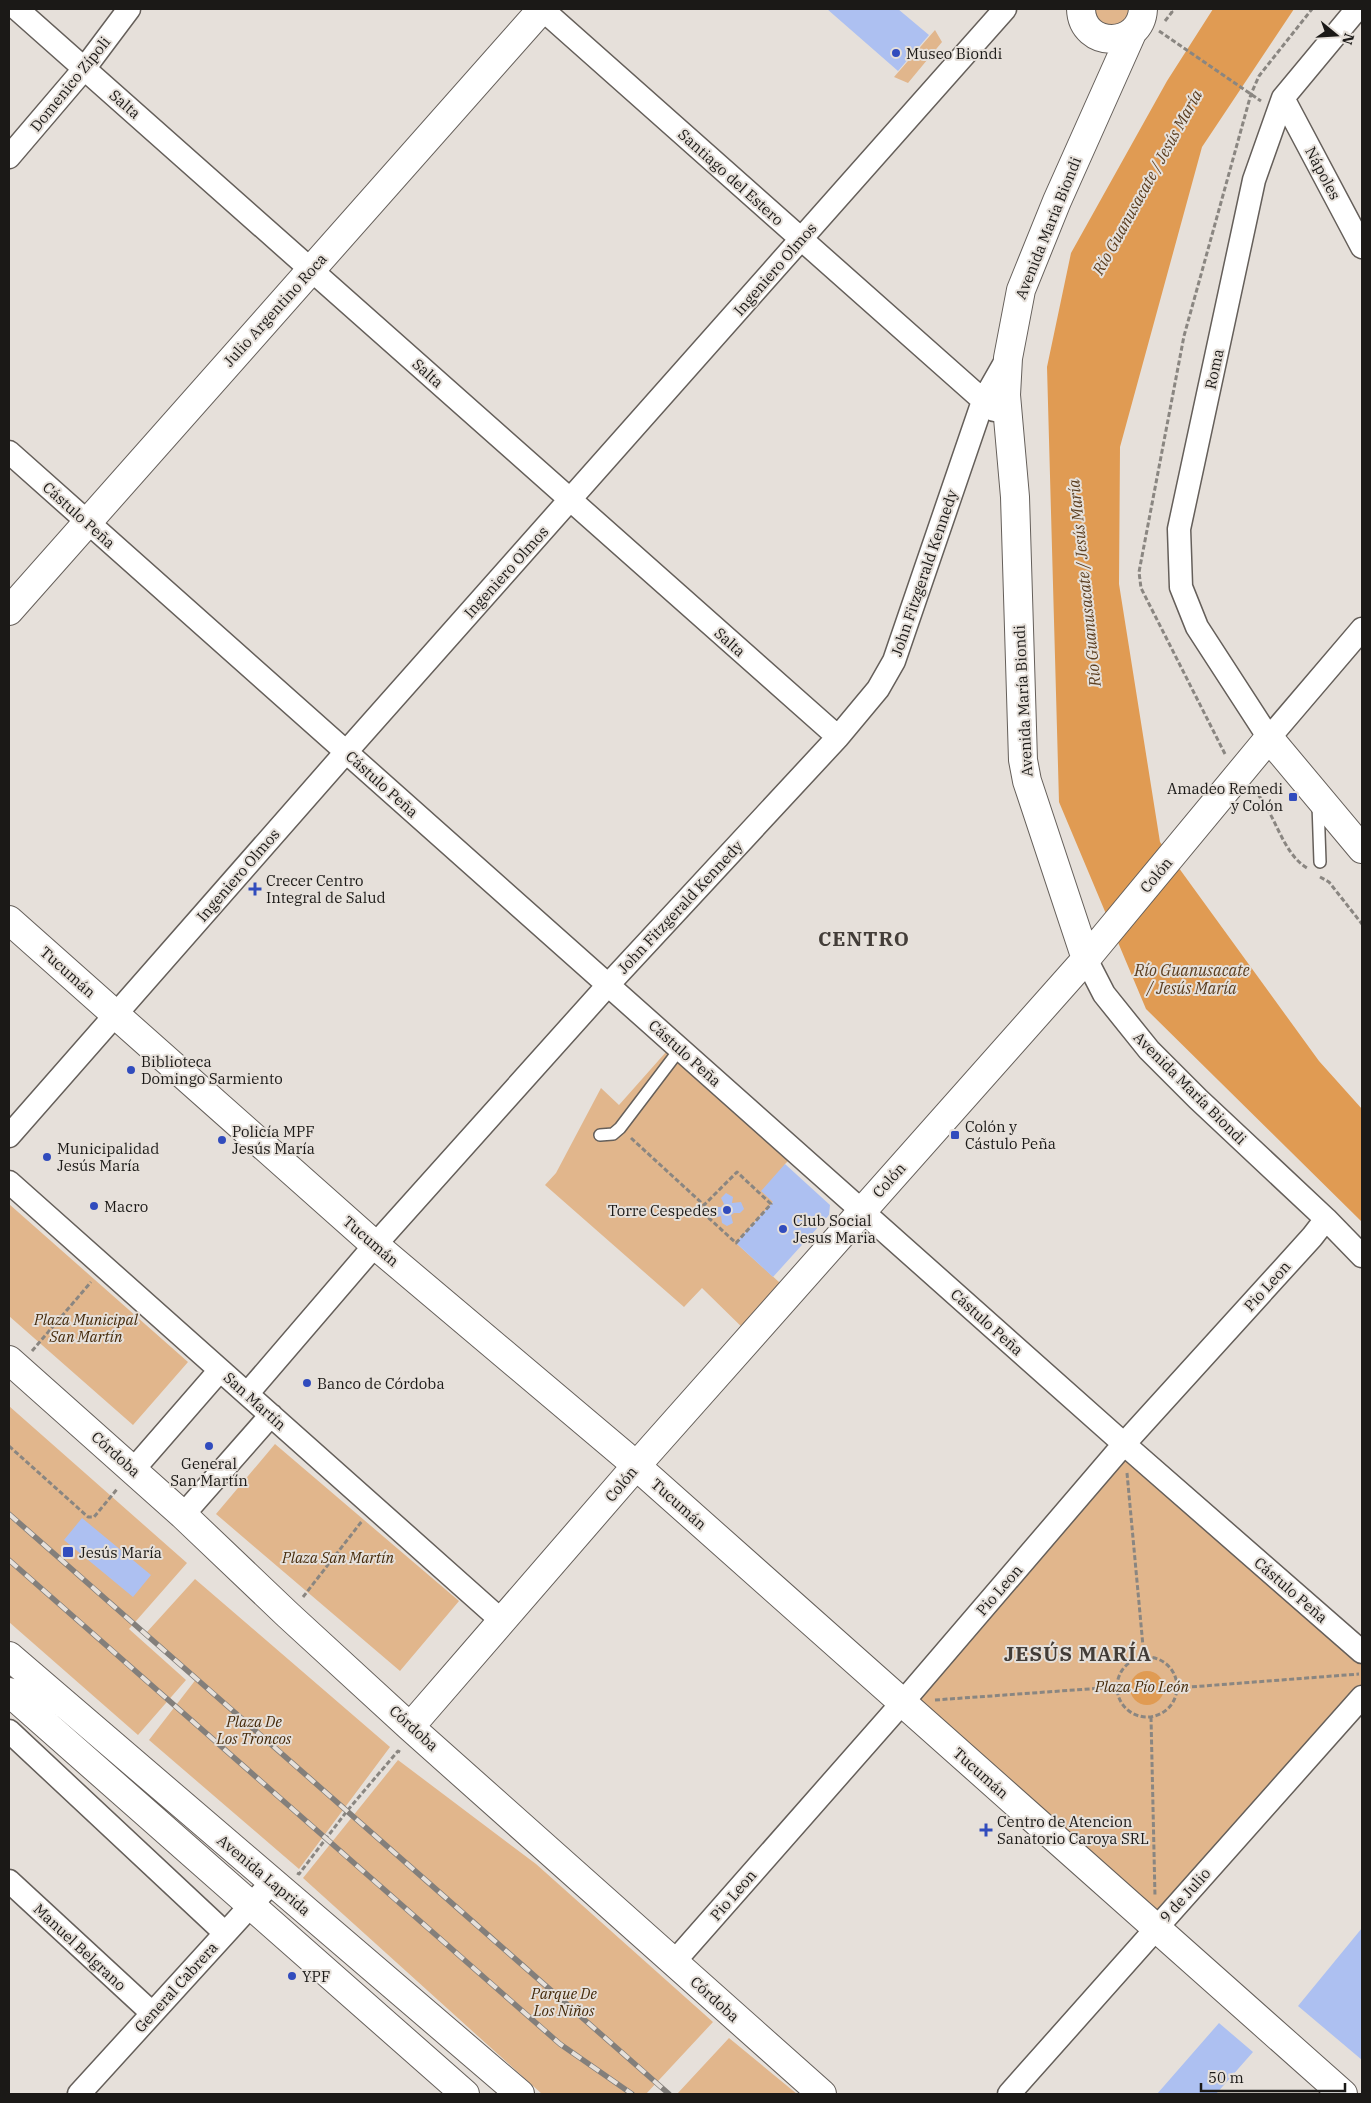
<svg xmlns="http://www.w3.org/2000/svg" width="1371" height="2103" font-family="'IBM Plex Serif',serif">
<rect width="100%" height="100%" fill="#e6e0da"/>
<path fill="#e1b68c" d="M1090,9h43l-2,11 -23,12z
M935,30l7,12 -34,41 -14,-6z
M674,1043l123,109 -12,12 -12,38 -37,41 54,49 -39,44 -49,-48 -18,19 -139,-122 11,-12 45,-85 18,17z
M9,1204l179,158 -55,63 -124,-109z
M9,1406l178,157 -58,66 57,51 -48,55 -129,-113z
M275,1444l184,157 -59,70 -184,-157z
M1124,1444l238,208v45l-207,231 -253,-225z
M195,1579l195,168 -91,122 -150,-129 48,-62 -50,-46z
M398,1760l138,104 177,158 -67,72h-104l-239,-216z
M729,2038l68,56h-120z"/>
<path fill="#e09b53" d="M1213,9h81l-92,138 -82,300 -1,137 41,258 159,219 43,48v113l-216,-213 -87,-207 -12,-435 24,-114 96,-172z
M1130 1688a17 17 0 1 1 34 0a17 17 0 1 1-34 0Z"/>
<path fill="#adc0f1" d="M827,9h71l31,26 -31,36z
M785,1164l45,41 -1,10 -56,62 -37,-34 37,-41 -12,-11z
M726,1193l7,4 -1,6 9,-1 3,7 -4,4h-6l-3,2 2,8 -6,3 -5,-3 -1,-7 -7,2 -3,-7 2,-4h8l3,-3 -3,-6z
M82,1518l69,57 -18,22 -69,-57z
M1362,1928v132l-64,-54z
M1219,2023l34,29 -37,42h-59z"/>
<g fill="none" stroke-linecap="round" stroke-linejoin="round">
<defs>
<path id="service" d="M1318,804l2,58
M600,1135l13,-1 7,-6 60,-79"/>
<path id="minor" d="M17,9l821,728
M542,9l452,401
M1357,9l-74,89 -29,82 -75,349 2,58 16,40 72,111 93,-109
M1283,98l79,149
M9,157l75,-88 45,-60
M9,452l1115,992 238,208
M1086,959l18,35 45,56 49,49 128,120 36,37
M9,1136l337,-384 659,-743
M9,1182l493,439
M247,1394l128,-149 233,-260 230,-248 40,-48 16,-28 89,-260 24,-42
M133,1470l87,-100
M183,1515l88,-100
M9,1731l216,202
M9,1881l143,132
M674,1962l228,-259 222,-259 188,-207 14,-18
M79,2094l194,-213
M1009,2094l353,-397"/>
<path id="tertiary" d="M1081,9c1,40 60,40 62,0
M9,611l533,-602
M9,920l366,325 249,210 719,639
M1086,959l-59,-178 -4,-21 -8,-263 -9,-102 2,-37 13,-68 36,-89 75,-168
M9,1360l174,155 105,100 122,112 412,367
M410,1727l226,-261 450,-507 183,-221 93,111"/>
<path id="secondary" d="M9,1656l511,438
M9,1692l456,402"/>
</defs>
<use href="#service" stroke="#655f5a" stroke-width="14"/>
<use href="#minor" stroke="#655f5a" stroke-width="25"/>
<use href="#tertiary" stroke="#655f5a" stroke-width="30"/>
<use href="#secondary" stroke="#655f5a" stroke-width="30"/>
<path stroke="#8a8681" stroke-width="3" stroke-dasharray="5 2.5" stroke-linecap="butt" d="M1165,21l7,-9 -2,-3
M1159,31l102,70
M1225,754l-84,-166 -2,-16 45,-236 67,-242 8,-18 53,-67
M1254,790c22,23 27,62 53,78
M1320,877l9,5 33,42
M631,1138l73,67 33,-33 34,32 -35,39 -36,-33 4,-5
M32,1351l59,-69
M9,1446l79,71h6l24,-29
M1127,1473l17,184
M303,1597l59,-76
M1117 1687a30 30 0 1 1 60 0a30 30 0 1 1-60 0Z
M1177,1688l182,-14
M935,1700l181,-13
M1151,1717l4,180
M297,1873l2,1 48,-63 51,-60 4,2"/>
<use href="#service" stroke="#fff" stroke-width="11"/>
<use href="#minor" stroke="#fff" stroke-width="22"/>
<use href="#tertiary" stroke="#fff" stroke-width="28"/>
<use href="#secondary" stroke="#fff" stroke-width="28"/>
<defs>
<path id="rail" d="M9,1514l660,580
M9,1560l551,484 72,50"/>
</defs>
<use href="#rail" stroke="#837f7b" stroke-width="5.5"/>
<use href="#rail" stroke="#e6e0da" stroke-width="4" stroke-dasharray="11" stroke-linecap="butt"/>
</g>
<g fill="#314cbd" stroke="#e6e0da" stroke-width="2">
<circle cx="896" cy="53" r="5"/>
<rect x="1288" y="792" width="10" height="10" rx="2.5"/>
<path d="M252.5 881.5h5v5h5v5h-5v5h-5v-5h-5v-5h5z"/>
<circle cx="131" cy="1070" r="5"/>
<rect x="950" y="1130" width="10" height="10" rx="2.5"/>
<circle cx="222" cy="1140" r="5"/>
<circle cx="47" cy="1157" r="5"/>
<circle cx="94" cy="1206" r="5"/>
<circle cx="727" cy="1210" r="5"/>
<circle cx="783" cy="1229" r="5"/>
<circle cx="307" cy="1383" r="5"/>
<circle cx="209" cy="1446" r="5"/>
<rect x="62" y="1546" width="12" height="12" rx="2.5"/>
<path d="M983.5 1822.5h5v5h5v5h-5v5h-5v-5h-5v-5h5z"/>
<circle cx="292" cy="1976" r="5"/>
</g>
<g text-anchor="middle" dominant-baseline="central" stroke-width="4" stroke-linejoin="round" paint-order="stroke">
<g font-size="15" fill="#1b1917" stroke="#e6e0da" text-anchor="start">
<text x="906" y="53">Museo Biondi</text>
<text x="1283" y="788" text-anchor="end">Amadeo Remedi<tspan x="1283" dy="17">y Colón</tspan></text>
<text x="266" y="880">Crecer Centro<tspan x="266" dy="17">Integral de Salud</tspan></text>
<text x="141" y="1061">Biblioteca<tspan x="141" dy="17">Domingo Sarmiento</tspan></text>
<text x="965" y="1126">Colón y<tspan x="965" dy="17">Cástulo Peña</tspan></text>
<text x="232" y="1131">Policía MPF<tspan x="232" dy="17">Jesús María</tspan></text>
<text x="57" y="1148">Municipalidad<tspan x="57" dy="17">Jesús María</tspan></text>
<text x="104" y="1206">Macro</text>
<text x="717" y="1210" text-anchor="end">Torre Cespedes</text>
<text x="793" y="1220">Club Social<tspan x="793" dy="17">Jesus Maria</tspan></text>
<text x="317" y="1383">Banco de Córdoba</text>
<text x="209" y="1463" text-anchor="middle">General<tspan x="209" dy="17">San Martín</tspan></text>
<text x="79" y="1552">Jesús María</text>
<text x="997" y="1821">Centro de Atencion<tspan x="997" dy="17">Sanatorio Caroya SRL</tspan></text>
<text x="302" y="1976">YPF</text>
</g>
<g font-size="15" fill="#1b1917" stroke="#e6e0da">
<text transform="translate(70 84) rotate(-51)">Domenico Zípoli</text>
<text transform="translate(125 104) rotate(41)">Salta</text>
<text transform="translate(1323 173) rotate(62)">Nápoles</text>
<text transform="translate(731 177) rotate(42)">Santiago del Estero</text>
<text transform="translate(1048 228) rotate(-68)">Avenida María Biondi</text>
<text transform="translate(775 269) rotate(-49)">Ingeniero Olmos</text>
<text transform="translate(275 310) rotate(-48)">Julio Argentino Roca</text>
<text transform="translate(1214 369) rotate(-78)">Roma</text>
<text transform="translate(428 373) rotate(42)">Salta</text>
<text transform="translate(79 515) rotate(42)">Cástulo Peña</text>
<text transform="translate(506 572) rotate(-48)">Ingeniero Olmos</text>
<text transform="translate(924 573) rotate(-71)">John Fitzgerald Kennedy</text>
<text transform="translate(730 642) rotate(42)">Salta</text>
<text transform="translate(1023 701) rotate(-93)">Avenida María Biondi</text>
<text transform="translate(382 784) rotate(42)">Cástulo Peña</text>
<text transform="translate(238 875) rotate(-49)">Ingeniero Olmos</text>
<text transform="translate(1156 875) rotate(-50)">Colón</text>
<text transform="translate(680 907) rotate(-47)">John Fitzgerald Kennedy</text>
<text transform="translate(68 972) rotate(42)">Tucumán</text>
<text transform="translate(685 1053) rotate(42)">Cástulo Peña</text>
<text transform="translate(1190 1088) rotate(45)">Avenida María Biondi</text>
<text transform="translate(889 1180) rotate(-48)">Colón</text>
<text transform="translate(371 1241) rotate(41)">Tucumán</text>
<text transform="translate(1267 1286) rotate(-48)">Pio Leon</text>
<text transform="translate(987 1322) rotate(42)">Cástulo Peña</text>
<text transform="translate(255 1401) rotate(42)">San Martín</text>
<text transform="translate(116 1454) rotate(42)">Córdoba</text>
<text transform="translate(621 1484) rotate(-50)">Colón</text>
<text transform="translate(679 1504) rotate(42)">Tucumán</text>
<text transform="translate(999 1590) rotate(-49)">Pio Leon</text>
<text transform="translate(1291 1590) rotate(41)">Cástulo Peña</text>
<text transform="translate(414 1728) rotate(42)">Córdoba</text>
<text transform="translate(981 1773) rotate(42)">Tucumán</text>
<text transform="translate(264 1875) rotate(40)">Avenida Laprida</text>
<text transform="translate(733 1895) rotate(-49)">Pio Leon</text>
<text transform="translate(1185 1895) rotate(-48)">9 de Julio</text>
<text transform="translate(80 1947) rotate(43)">Manuel Belgrano</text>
<text transform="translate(176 1987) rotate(-48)">General Cabrera</text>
<text transform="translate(715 1999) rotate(42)">Córdoba</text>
</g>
<g font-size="15" font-style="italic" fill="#442909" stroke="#e6e0da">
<text x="86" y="1319">Plaza Municipal<tspan x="86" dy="17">San Martín</tspan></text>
<text x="338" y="1557">Plaza San Martín</text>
<text x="1142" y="1686">Plaza Pío León</text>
<text x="254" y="1721">Plaza De<tspan x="254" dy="17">Los Troncos</tspan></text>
<text x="564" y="1993">Parque De<tspan x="564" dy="17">Los Niños</tspan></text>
</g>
<g font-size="16" font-style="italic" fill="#5a3d1f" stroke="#e6e0da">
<text transform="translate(1147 182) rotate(-61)">Río Guanusacate / Jesús María</text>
<text transform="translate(1084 583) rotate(-96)">Río Guanusacate / Jesús María</text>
<text x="1192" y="970">Río Guanusacate<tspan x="1192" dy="18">/ Jesús María</tspan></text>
</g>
<g font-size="20" font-weight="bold" letter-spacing="1" fill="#433d38" stroke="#e6e0da">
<text x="864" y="938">CENTRO</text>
<text x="1078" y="1653">JESÚS MARÍA</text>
</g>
</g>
<rect width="1371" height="2103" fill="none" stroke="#1b1917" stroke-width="20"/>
<g transform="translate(1336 35) rotate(108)" stroke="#e6e0da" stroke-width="4" paint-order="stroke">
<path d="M0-4L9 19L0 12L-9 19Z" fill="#1b1917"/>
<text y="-8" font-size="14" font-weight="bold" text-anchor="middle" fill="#1b1917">N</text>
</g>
<path d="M1201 2083v8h144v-8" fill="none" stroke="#1b1917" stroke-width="2.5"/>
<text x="1208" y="2083" font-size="15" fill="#1b1917" stroke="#e6e0da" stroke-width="4" paint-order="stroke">50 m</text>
</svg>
